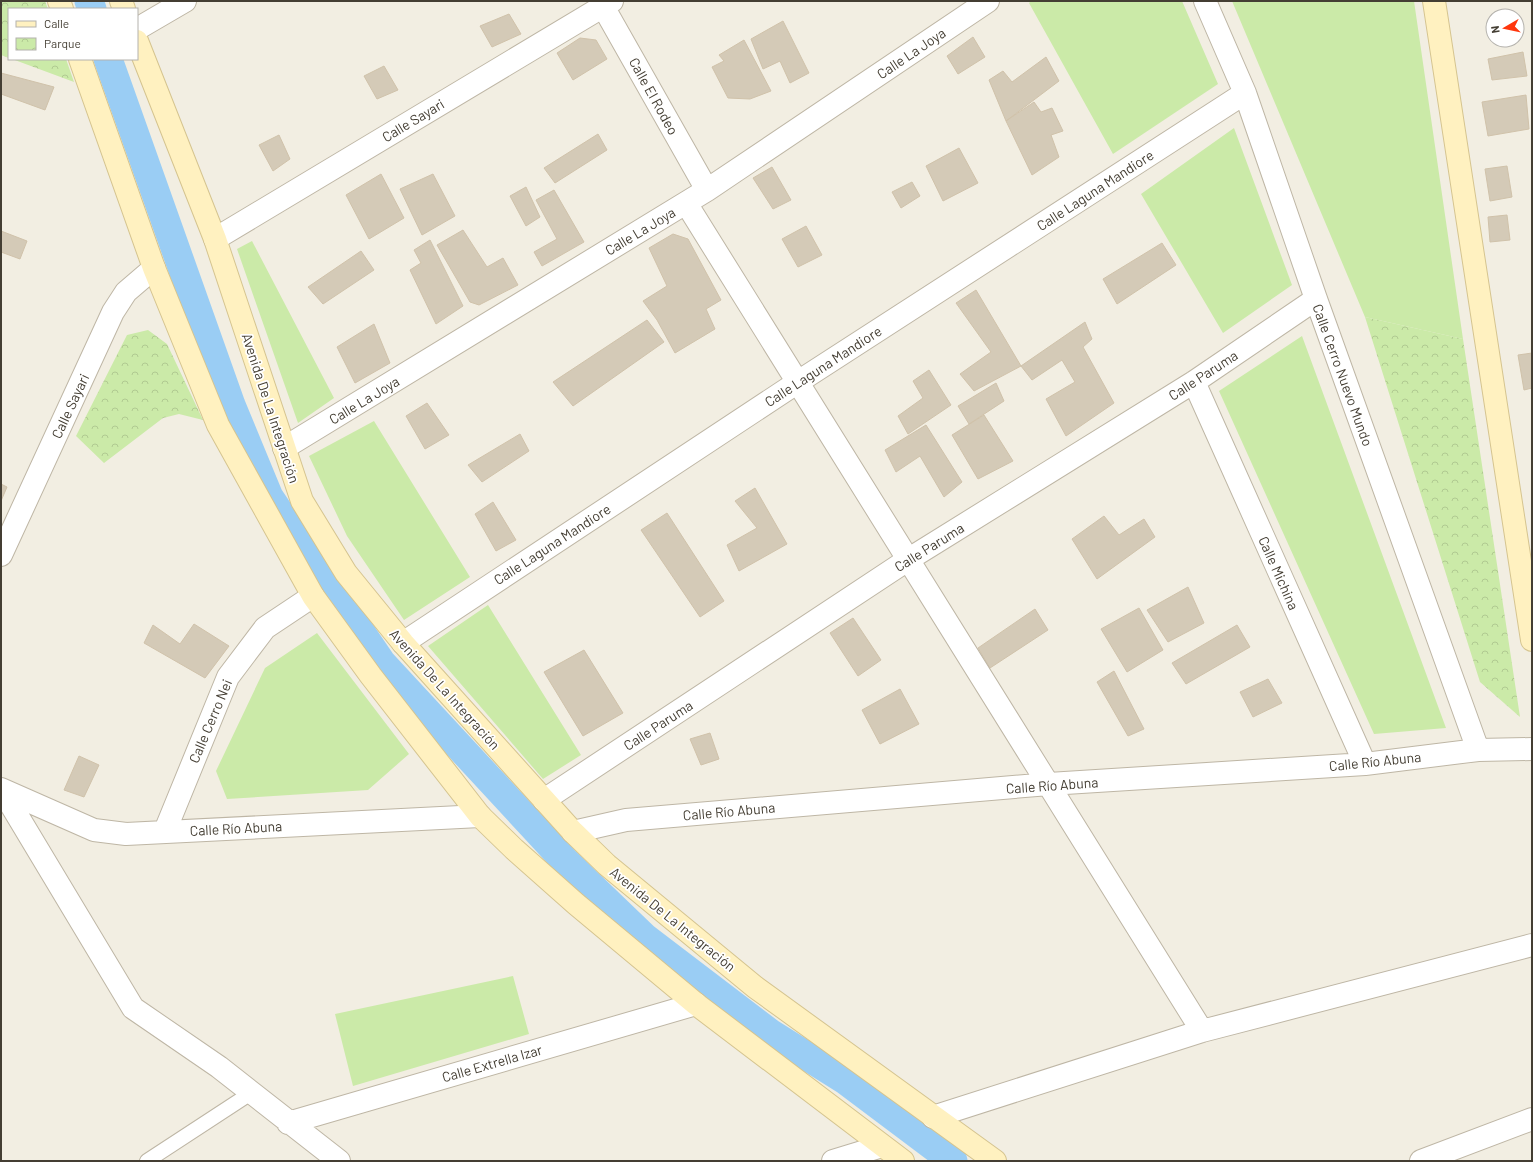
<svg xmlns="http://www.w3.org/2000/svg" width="1533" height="1162" font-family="Barlow,sans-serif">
<defs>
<pattern id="park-crowns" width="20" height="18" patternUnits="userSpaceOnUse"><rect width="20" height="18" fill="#cbeaa8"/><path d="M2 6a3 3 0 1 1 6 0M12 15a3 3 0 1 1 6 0" fill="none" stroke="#b0ca91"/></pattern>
</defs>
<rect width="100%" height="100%" fill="#f2eee2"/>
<path fill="#cbeaa8" d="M1031,1h151l36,83 -105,70 -84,-151z
M1232,1h182l49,338 -98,-22z
M1234,128l58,157 -69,48 -82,-139z
M252,241l82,157 -36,25 -61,-174z
M1302,336l144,392 -72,6 -155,-343z
M374,421l96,156 -66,43 -57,-84 -38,-80z
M488,605l93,150 -38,24 -115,-133z
M317,633l92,121 -41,36 -141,9 -11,-28 49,-103z
M513,976l16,58 -176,52 -18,-72z"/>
<path fill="url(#park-crowns)" d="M1,1h44l3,8h-39v49l-8,-3z
M12,59h54l8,23z
M1365,317l98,22 57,378 -40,-35z
M148,330l19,14 36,76 -24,-6 -16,4 -59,45 -28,-27 51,-101z"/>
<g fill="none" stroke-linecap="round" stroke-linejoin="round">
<path stroke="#9acdf4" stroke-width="29" d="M89,1l3,8
M108,59l123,346 38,92 112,165 185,200 78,75 126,96 75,47 108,81"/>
</g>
<path fill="#d4cab7" stroke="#d0c2aa" d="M509,14l12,20 -29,13 -12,-21z
M783,21l26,52 -19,10 -10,-22 -17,8 -12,-30z
M973,37l12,20 -27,17 -11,-18z
M580,38l16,2 11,19 -34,21 -16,-27z
M744,40l27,51 -21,8 -22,-1 -16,-31 12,-6 -5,-6z
M1523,52l4,24 -35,4 -4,-21z
M1046,57l13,24 -53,40 -17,-41 14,-9 9,11z
M384,66l14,24 -21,9 -13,-23z
M1,73l53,14 -9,23 -44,-16z
M1526,95l3,34 -41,7 -6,-34z
M1034,102l7,10 11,-4 11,23 -12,4 8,22 -27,18 -26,-54z
M598,134l9,16 -52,33 -11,-15z
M279,135l11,24 -17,12 -14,-26z
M959,148l19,35 -35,18 -17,-35z
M1507,166l5,31 -22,4 -5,-32z
M772,167l19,33 -18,9 -20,-31z
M381,174l23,44 -35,21 -23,-44z
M433,174l22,42 -33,19 -22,-46z
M912,182l8,14 -19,12 -9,-16z
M526,187l14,30 -14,9 -16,-30z
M554,190l30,52 -42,24 -8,-14 23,-13 -21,-39z
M1507,215l3,25 -20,2 -2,-25z
M806,226l16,29 -24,12 -16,-28z
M463,230l24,37 16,-9 15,27 -39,20 -9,-3 -33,-57z
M1,231l26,10 -7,18 -19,-7z
M673,234l15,5 33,61 -15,9 9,20 -40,24 -18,-33 -14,-19 24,-15 -18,-38z
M430,240l33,66 -27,18 -26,-54 11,-7 -7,-13z
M1162,243l14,22 -59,39 -14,-25z
M361,251l13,19 -51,34 -15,-17z
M976,290l45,76 -47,25 -14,-17 31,-22 -35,-49z
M647,320l17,22 -91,64 -20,-24z
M1085,322l7,17 -9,8 31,56 -48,33 -20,-37 29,-17 -13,-22 -30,20 -11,-14z
M374,324l16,39 -35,20 -18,-36z
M1532,353v35l-8,2 -6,-35z
M929,370l22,35 -43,29 -10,-18 25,-18 -10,-17z
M996,383l8,18 -35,23 -11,-18z
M427,403l22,32 -24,14 -19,-33z
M984,415l29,46 -35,18 -26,-44z
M926,425l36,57 -18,15 -24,-41 -24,16 -11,-22z
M520,434l9,17 -47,31 -14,-17z
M1,484l6,3 -6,14z
M755,488l32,56 -48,27 -12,-26 30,-17 -22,-27z
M493,502l23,38 -20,11 -21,-37z
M667,513l57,88 -24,16 -59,-87z
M1104,516l15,19 25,-16 11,18 -58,42 -25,-40z
M1188,587l16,36 -36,19 -21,-32z
M1139,608l24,42 -36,22 -26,-43z
M1035,609l13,21 -58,38 -12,-20z
M853,618l28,42 -23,16 -28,-43z
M194,624l35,22 -24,32 -61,-35 9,-18 27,19z
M1237,625l13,22 -64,37 -14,-21z
M584,650l39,63 -40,23 -39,-64z
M1114,671l30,58 -16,7 -31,-54z
M1268,679l14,24 -29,14 -13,-25z
M900,689l19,35 -39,20 -18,-34z
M710,733l9,26 -18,6 -11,-26z
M79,756l20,9 -15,32 -20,-7z"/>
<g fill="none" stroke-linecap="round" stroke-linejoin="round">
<defs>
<path id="lane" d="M147,1161l104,-68"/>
<path id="street" d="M600,1l107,189
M1205,1l40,92 71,206 162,451
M137,29l48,-28
M686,203l516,828
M215,239l397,-238
M1194,382l171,382
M284,448l423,-258 281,-189
M1,555l112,-243 13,-20 28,-24
M403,643l395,-261 447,-289
M1,789l93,41 32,4 354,-18
M2,790l131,218 86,59 120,94
M544,800l365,-241 285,-177 122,-83
M165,831l63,-154 37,-49 48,-32
M573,832l53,-12 423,-36 316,-20 113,-14 54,-1
M933,1117l269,-86 330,-86
M288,1123l408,-119
M833,1161l49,-15
M1421,1161l111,-42"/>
<path id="secondary" d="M59,1l3,8
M121,1l3,8
M1434,1l98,639
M137,41l78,198 87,262 44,72 57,70 170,189 34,33 148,122 240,174
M80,59l74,209 64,157 95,171 58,80 109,140 34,33 62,55 120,100 207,157"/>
</defs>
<use href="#lane" stroke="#beb6a5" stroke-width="16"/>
<use href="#street" stroke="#beb6a5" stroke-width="24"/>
<use href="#secondary" stroke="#d5c48f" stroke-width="24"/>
<use href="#lane" stroke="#fff" stroke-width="14"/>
<use href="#street" stroke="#fff" stroke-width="22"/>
<use href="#secondary" stroke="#fff1c0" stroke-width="22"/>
</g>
<g text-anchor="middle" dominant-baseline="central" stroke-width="3.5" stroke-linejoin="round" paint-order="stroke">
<g font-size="14" fill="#443e33" stroke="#fff">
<text transform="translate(911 53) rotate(-34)">Calle La Joya</text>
<text transform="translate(654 96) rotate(61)">Calle El Rodeo</text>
<text transform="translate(413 120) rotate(-31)">Calle Sayari</text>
<text transform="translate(1095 190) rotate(-33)">Calle Laguna Mandiore</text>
<text transform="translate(640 231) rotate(-31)">Calle La Joya</text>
<text transform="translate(823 366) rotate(-33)">Calle Laguna Mandiore</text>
<text transform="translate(1203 375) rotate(-33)">Calle Paruma</text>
<text transform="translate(1343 375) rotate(70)">Calle Cerro Nuevo Mundo</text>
<text transform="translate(364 400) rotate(-31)">Calle La Joya</text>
<text transform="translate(70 406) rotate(-65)">Calle Sayari</text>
<text transform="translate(271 408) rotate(72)">Avenida De La Integración</text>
<text transform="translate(552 544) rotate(-33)">Calle Laguna Mandiore</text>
<text transform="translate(929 547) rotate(-32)">Calle Paruma</text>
<text transform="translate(1279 573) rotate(66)">Calle Michina</text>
<text transform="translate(445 689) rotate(48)">Avenida De La Integración</text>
<text transform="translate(210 721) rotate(-67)">Calle Cerro Nei</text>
<text transform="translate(658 725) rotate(-33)">Calle Paruma</text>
<text transform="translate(1375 761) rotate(-6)">Calle Río Abuna</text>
<text transform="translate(1052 785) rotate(-4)">Calle Río Abuna</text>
<text transform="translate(729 811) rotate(-5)">Calle Río Abuna</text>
<text transform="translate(236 828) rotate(-3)">Calle Río Abuna</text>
<text transform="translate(673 919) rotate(39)">Avenida De La Integración</text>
<text transform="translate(492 1063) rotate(-16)">Calle Extrella Izar</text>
</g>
</g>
<rect width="1533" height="1162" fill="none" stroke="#443e33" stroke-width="4"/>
<rect x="8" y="8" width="130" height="52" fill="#ffffff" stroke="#b4b2ad"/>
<rect x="16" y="21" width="20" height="6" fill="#fff1c0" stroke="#b4b2ad"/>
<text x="44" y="28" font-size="12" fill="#443e33">Calle</text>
<rect x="16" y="38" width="20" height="12" fill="url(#park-crowns)" stroke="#b4b2ad"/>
<text x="44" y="48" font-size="12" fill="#443e33">Parque</text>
<g transform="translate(1505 28) rotate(261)"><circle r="19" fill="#ffffff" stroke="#b4b2ad"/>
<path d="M0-3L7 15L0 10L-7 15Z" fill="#ff360d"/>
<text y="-6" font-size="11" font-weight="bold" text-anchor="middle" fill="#443e33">N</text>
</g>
</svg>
